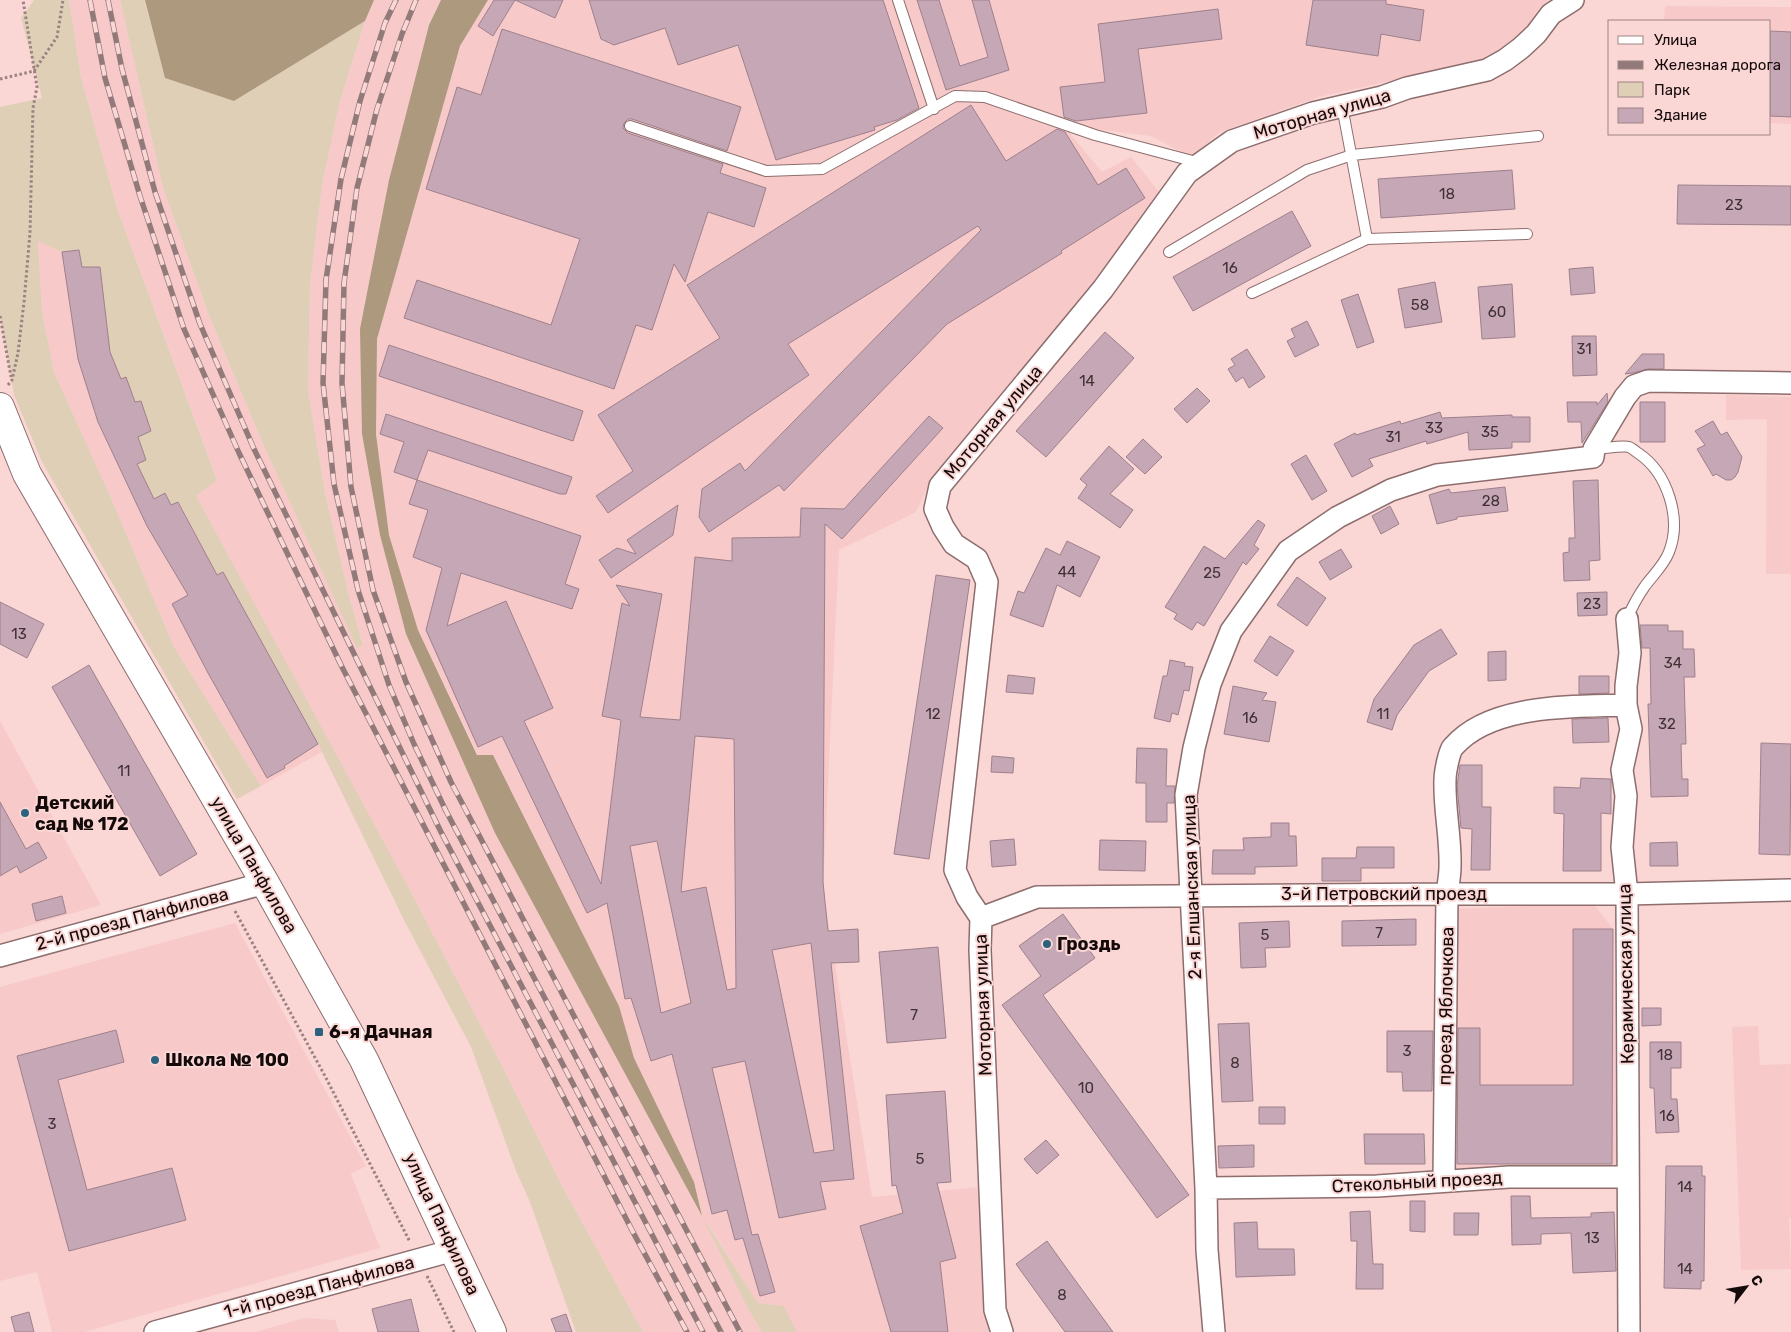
<svg xmlns="http://www.w3.org/2000/svg" width="1791" height="1332" font-family="Rubik,sans-serif">
<rect width="100%" height="100%" fill="#fad6d5"/>
<path fill="#f7cac9" d="M69,0h51l43,188 47,130 53,126 94,203 6,-3 -14,-48 -24,-103 -17,-103 2,-105 12,-100 18,-84 25,-80 9,-21h67l-12,25 -40,155 -27,254 18,101 26,99 187,379 108,200 -7,-31 -60,-124 -15,-52 -126,-251h-15l-60,-125 -29,-95 -13,-101 1,-95 83,-293 28,-46h1060l-10,9 -12,19 -22,20 -25,13 -160,36 -99,35 -29,25 -40,-21 -88,-11 39,47 29,-15 28,35 -88,123 -139,163 -16,34 -77,38 -16,339 49,308 108,-10 14,145h-197l-13,-26 -26,-3 -52,-82 42,88 14,23h-119l-81,-146 -61,-122 -98,-187 -208,-381 22,-17 -100,-271 -36,-131z
M1665,6l126,1v117l-21,-1v-102h-106z
M38,240l24,12 17,-2 21,17 51,164 -5,29 -9,5 17,33 11,-5 13,9 39,73 6,-3 99,180 -61,34 -87,-139 -63,-149 -57,-126 -12,-61z
M1726,395l65,2v177h-25l1,-155 -41,1z
M0,721l101,184 -101,29z
M1593,903l20,26 4,240 -164,5 1,-265z
M235,923l131,243 -15,8 29,74 -296,84h-32l-15,-60 -37,9v-294z
M1758,1026l2,39 31,-1v154h-2l2,51 -50,1 -9,-243z
M304,1318l31,2 4,12h-83z"/>
<path fill="#e0cfb7" d="M34,0h35l12,77 36,131 100,272 -21,16 207,381 98,187 61,122 81,146h-67l-46,-130 -14,-31 -45,-124 -66,-125 -87,-178 -95,-172 -6,3 -38,-73 -8,3 -6,-12 -11,6 -17,-35 9,-4 -8,-23 13,-6 -10,-30 -6,1 -14,-23 -11,-27 -10,-85h-18l-3,-17 -17,2 -24,-11 4,70 12,61 57,126 63,149 87,139 -24,13 -195,-337 -28,-67 -14,-79v-209l42,-9 -21,-80z
M120,0h25l20,78 69,23 131,-80 -25,80 -18,84 -12,100 -2,105 17,103 24,103 14,49 -6,3 -94,-204 -53,-126 -47,-130z
M702,1216l56,87 26,3 13,26h-35l-14,-23z"/>
<path fill="#ac997e" d="M145,0h229l-9,21 -131,80 -69,-23z
M441,0h47l-28,46 -83,293 -1,95 13,101 29,95 59,125h16l126,251 15,52 60,124 8,34 -207,-383 -89,-199 -26,-99 -18,-101 -2,-105 29,-149 40,-155z"/>
<path fill="#c6a7b5" stroke="#9e808d" fill-rule="evenodd" d="M494,0h69l-8,18 -40,-18 -22,36 -15,-10z
M589,0h294l36,108 -22,12 -23,7 1,3 -99,30 -38,-115 -60,20 -13,-37 -51,17 -13,-6z
M917,0h22l21,66 28,-9 -16,-57h17l20,70 -63,20z
M1313,0h73v4l38,6 -4,31 -39,-7 -3,22 -72,-11z
M1218,9l4,30 -84,10 9,64 -71,8 -12,-4 -4,-30 45,-5 -7,-58z
M502,29l239,78 -14,44 -95,-32h-4l-4,4 -1,5 5,5 95,31 -3,9 46,15 -12,39 -46,-15 -23,70 -11,-18 -22,66 -16,-5 -22,64 -210,-71 13,-38 134,45 29,-86 -154,-50 31,-102 24,8z
M1770,31l21,1v85l-21,-1z
M971,105l35,56 51,-32 8,3 33,53 28,-17 19,30 -84,53 1,2 -115,71 -163,167 -5,-6 -70,47 -10,-15 3,-28 38,-26 5,8 236,-241 -3,-4 -190,118 21,31 -201,138 -12,-17 37,-25 -35,-56 122,-77 -33,-53z
M1512,170l3,39 -134,9 -3,-39z
M1678,185l113,1v39l-114,-1z
M1292,211l19,35 -118,65 -20,-34z
M79,250l3,17h18l10,85 11,27 5,-2 9,25 6,-1 10,30 -13,6 8,23 -9,4 17,35 11,-6 6,12 7,-3 39,73 6,-3 95,172 -34,22 1,2 -18,10 -59,-105 -36,-69 16,-9 -41,-69 -49,-104 -20,-63 -16,-107z
M1593,267l2,26 -24,2 -2,-26z
M1435,282l7,40 -37,6 -7,-39z
M1512,284l3,53 -33,2 -4,-52z
M1358,294l16,48 -17,6 -16,-48z
M1307,321l12,24 -24,12 -8,-16 8,-4 -4,-8z
M1105,332l29,26 -88,99 -30,-26z
M1572,336h24l1,39 -24,1z
M389,345l194,66 -10,30 -194,-65z
M1247,349l18,28 -16,11 -6,-11 -7,5 -8,-13 7,-4 -4,-6z
M1642,354h22v15h-16l-15,4 -8,1z
M1197,388l13,13 -23,22 -13,-14z
M1607,393l1,9 -26,41 -1,-21h-13l-1,-20h30v3z
M1640,402h25v40h-25z
M1440,412l2,6 70,-3v2h18v25h-18v6l-43,2 -1,-18 -41,12 -1,-3 -57,18 4,7 -21,11 -18,-33 21,-11 1,2 44,-14 1,3z
M386,414l186,63 -6,17h-6l-132,-44 -11,30 -23,-8 10,-30 -24,-8z
M929,416l14,12 -101,111 -17,-15 -2,358 5,49 30,-2 1,33 -28,1 23,216 -34,3 6,27 -47,9 -34,-157 -33,7 40,167 6,-1 17,58 -15,4 -17,-58 -8,2 -8,-30 -15,4 -40,-160 -21,7 -20,-63 -6,1 -18,-96 -20,10 -85,-177 -24,11 -52,-117 16,-62 -29,-11 15,-47 -19,-6 8,-24 164,56 -16,48 14,5 -7,20 -111,-36 -14,53 59,-25 47,107 -29,13 77,163 20,-164 -19,-4 20,-113 8,3 -14,-21 46,9 -22,123 40,3 15,-163 37,4v-23l68,-1 1,-29 43,1zM695,736l39,3 2,249 -9,2 -21,-103 -25,5zM657,841l34,162 -30,10 -31,-167zM811,943l23,207 -20,3 -42,-203z
M1713,421l8,14 6,-3 15,25 -4,15 -3,5 -4,3h-5l-10,-6 -3,2 -16,-27 8,-4 -10,-14z
M1143,439l19,18 -17,17 -19,-17z
M1109,446l25,23 -24,25 23,16 -13,18 -42,-30 9,-13 -7,-6z
M1306,455l21,36 -15,9 -21,-36z
M1598,480l2,80 -11,1 1,19 -26,1 -1,-28 6,-1v-14h6l-2,-57z
M1505,487l3,24 -51,6v2l-20,5 -8,-29 20,-6 2,4z
M678,505l-5,30 -62,43 -12,-18 18,-12 19,6 -9,-14z
M1390,506l9,18 -18,10 -9,-18z
M1258,520l7,5 -11,20 5,4 -13,16 -3,-3 -39,64 -7,-4 -5,8 -18,-11 3,-5 -12,-7 39,-61 21,13z
M1067,541l33,16 -20,40 -23,-12 -14,42 -33,-12 8,-24 6,2 22,-45 14,7z
M1341,549l11,18 -22,13 -11,-18z
M936,575l34,5 -41,279 -35,-5z
M1297,577l29,21 -19,28 -30,-21z
M1607,592v23l-29,1 -1,-23z
M0,602l44,22 -17,34 -27,-14z
M1640,625h28v6h15v18h11l1,28h-11l2,67h-5l1,35h6v17l-37,1 -3,-93h3l-1,-56h-8z
M1441,629l16,25 -28,17 -32,44 -5,15 -25,-8 7,-23 40,-54z
M1270,636l24,15 -17,25 -23,-15z
M1506,651v29l-18,1v-29z
M1170,660l15,3 -1,3 9,1 -4,24 -5,-1 -6,25 -6,-2 -2,9 -16,-4 9,-42h4z
M89,665l108,189 -37,22 -108,-189z
M1008,675l27,3 -2,16 -27,-2z
M1579,676h30v17l-30,1z
M1233,686l34,7 -5,7 14,2 -7,40 -45,-8z
M1608,718l1,24 -36,1 -1,-24z
M1761,743l30,1 -1,111 -31,-1z
M1137,748l30,1 -1,37h9l-1,17h-7v19h-21v-39h-10z
M992,756l22,2 -1,15 -22,-1z
M1460,765h22v42h9l-1,63h-19l1,-41 -11,-1 -4,-42z
M1581,778l30,1v35l-10,-1v58h-38l1,-57 -10,-1v-26l26,1z
M0,802l26,47 12,-7 9,16 -27,15 -3,-7 -17,10z
M1271,823h18v13h7l1,30 -42,1v7h-43l1,-24h31l-1,-12 28,-1z
M1014,839l2,26 -24,2 -2,-26z
M1100,840l46,1 -1,30 -46,-1z
M1677,842l1,24h-28v-23z
M1357,847h37v21h-33v13h-39v-23h34z
M62,896l4,17 -30,8 -4,-17z
M1063,914l32,44 -52,37 146,200 -32,23 -155,-213 39,-29 -22,-30z
M1416,919v26l-74,1v-25z
M1289,921l1,26 -25,1 1,19 -25,1 -2,-45z
M1573,929h40l-1,235h-155l1,-136h22v57h93z
M938,947l8,91 -59,5 -8,-91z
M1642,1008h19v17l-19,1z
M1249,1023l4,78 -31,1 -4,-78z
M116,1030l8,32 -66,18 29,110 85,-22 14,52 -117,31 -52,-195z
M1387,1031h46l-1,60h-29l-1,-19h-15z
M1650,1042h31v26h-10v31h6l2,33 -23,1 -2,-45h-4z
M945,1091l6,91 -14,1 19,75 -16,4 8,70h-57l-31,-106 43,-13 -7,-28 -4,1 -6,-91z
M1259,1107h26v17h-26z
M1364,1134h60l1,30h-60z
M1046,1140l13,15 -22,19 -13,-15z
M1254,1145v22l-35,1 -1,-22z
M1666,1166h36v10h3l-1,105h-3v8l-37,-1z
M1511,1196h19l1,22 60,-1v-4l23,-1 2,59 -43,2 -2,-40 -30,1v10l-29,1z
M1410,1201h15v31l-15,-1z
M1370,1211l3,53h10v25h-27l1,-48h-6l-1,-29z
M1454,1213h25l-1,22h-24z
M1257,1222l1,27h36l1,26 -59,2 -2,-54z
M1047,1241l20,28 46,63h-48l-49,-68z
M411,1299l8,33h-41l-6,-23z
M29,1312l5,20h-19l-4,-15z
M566,1314l6,18h-16l-5,-13z"/>
<g fill="none" stroke-linecap="round" stroke-linejoin="round">
<defs>
<path id="service" d="M898,0l36,109
M1342,106l25,133 160,-5
M630,126l136,45 56,-2 133,-73 30,1 110,38 105,28
M1169,252l138,-82 45,-15 186,-19
M1252,293l115,-54
M1595,449c8,0 27,-4 34,-2 3,1 7,5 9,6 30,20 44,66 31,99 -5,13 -15,22 -24,34 -7,10 -13,21 -18,33"/>
<path id="minor" d="M1627,619l3,34 -4,33v19l5,24 -9,41 4,26 -4,51 5,47 2,438
M981,918l56,-21 410,-3h180l164,-4
M0,956l265,-73
M1444,1180l3,-286c1,-9 3,-18 3,-27 1,-29 -6,-58 -5,-87 0,-7 4,-29 8,-33 38,-44 121,-40 173,-42
M1206,1188l171,-2 132,-9h119
M155,1332l299,-82
M1002,1332l-7,-22 -15,-360 1,-32 -14,-21 -12,-27 32,-288 -10,-23 -23,-15 -11,-17 -8,-18 5,-23 163,-197 84,-116 45,-32 81,-28 69,-16 25,-9 80,-18 18,-10 16,-12 15,-14 15,-20 22,-14
M1214,1332l-7,-82 -1,-62 -20,-393 8,-47 16,-64 21,-53 57,-80 50,-34 53,-27 46,-15 156,-18 1,-8 31,-52 9,-11 14,-5 143,2"/>
<path id="secondary" d="M0,407l27,67 238,409 99,177 128,272"/>
</defs>
<use href="#service" stroke="#8d6d6d" stroke-width="12"/>
<use href="#minor" stroke="#8d6d6d" stroke-width="24"/>
<use href="#secondary" stroke="#8d6d6d" stroke-width="30"/>
<path stroke="#9b8180" stroke-width="3" stroke-dasharray="2.5 2.5" stroke-linecap="butt" d="M0,79l34,-8 23,-34 6,-37
M0,316l11,61
M8,385l4,-5 6,-27 6,-51 6,-69 3,-125 4,-21 -14,-87
M235,911l90,165 85,166
M427,1276l27,56"/>
<use href="#service" stroke="#fff" stroke-width="10"/>
<use href="#minor" stroke="#fff" stroke-width="21"/>
<use href="#secondary" stroke="#fff" stroke-width="28"/>
<defs>
<path id="rail" d="M90,0l15,78 35,118 44,133 55,124 103,214 292,567 53,98
M108,0l14,69 33,123 45,132 54,125 187,383 262,500
M396,0l-11,23 -25,78 -19,78 -15,101 -3,103 11,101 24,106 31,95 25,59 32,67 275,521
M416,0l-14,34 -25,75 -20,79 -13,95 -2,100 9,104 22,103 33,92 45,100 289,550"/>
</defs>
<use href="#rail" stroke="#937a7a" stroke-width="5.5"/>
<use href="#rail" stroke="#fad6d5" stroke-width="4" stroke-dasharray="11" stroke-linecap="butt"/>
</g>
<g fill="#2d627e" stroke="#fad6d5" stroke-width="2">
<circle cx="25" cy="813" r="5"/>
<circle cx="1047" cy="944" r="5"/>
<rect x="314" y="1027" width="10" height="10" rx="2.5"/>
<circle cx="155" cy="1060" r="5"/>
</g>
<g text-anchor="middle" dominant-baseline="central" stroke-width="4" stroke-linejoin="round" paint-order="stroke">
<g font-size="15" fill="#413135">
<text x="1447" y="194">18</text>
<text x="1734" y="205">23</text>
<text x="1230" y="268">16</text>
<text x="1420" y="305">58</text>
<text x="1497" y="312">60</text>
<text x="1584" y="349">31</text>
<text x="1087" y="381">14</text>
<text x="1434" y="428">33</text>
<text x="1490" y="432">35</text>
<text x="1393" y="437">31</text>
<text x="1491" y="501">28</text>
<text x="1067" y="572">44</text>
<text x="1212" y="573">25</text>
<text x="1592" y="604">23</text>
<text x="19" y="634">13</text>
<text x="1673" y="663">34</text>
<text x="933" y="714">12</text>
<text x="1383" y="714">11</text>
<text x="1250" y="718">16</text>
<text x="1667" y="724">32</text>
<text x="124" y="771">11</text>
<text x="1379" y="933">7</text>
<text x="1265" y="935">5</text>
<text x="914" y="1015">7</text>
<text x="1407" y="1051">3</text>
<text x="1665" y="1055">18</text>
<text x="1235" y="1063">8</text>
<text x="1086" y="1088">10</text>
<text x="1667" y="1116">16</text>
<text x="52" y="1124">3</text>
<text x="920" y="1159">5</text>
<text x="1685" y="1187">14</text>
<text x="1592" y="1238">13</text>
<text x="1685" y="1269">14</text>
<text x="1062" y="1295">8</text>
</g>
<g font-size="18" fill="#150a0a" stroke="#fad6d5">
<text transform="translate(1322 114) rotate(-16)">Моторная улица</text>
<text transform="translate(993 422) rotate(-50)">Моторная улица</text>
<text transform="translate(254 865) rotate(60)">улица Панфилова</text>
<text transform="translate(1192 887) rotate(-92)">2-я Елшанская улица</text>
<text x="1384" y="894">3-й Петровский проезд</text>
<text transform="translate(132 919) rotate(-15)">2-й проезд Панфилова</text>
<text transform="translate(1626 974) rotate(-91)">Керамическая улица</text>
<text transform="translate(983 1005) rotate(-92)">Моторная улица</text>
<text transform="translate(1446 1006) rotate(-89)">проезд Яблочкова</text>
<text transform="translate(1417 1182) rotate(-3)">Стекольный проезд</text>
<text transform="translate(442 1224) rotate(65)">улица Панфилова</text>
<text transform="translate(319 1287) rotate(-15)">1-й проезд Панфилова</text>
</g>
<g font-size="18" font-weight="bold" fill="#150a0a" stroke="#fad6d5" text-anchor="start">
<text x="35" y="803">Детский<tspan x="35" dy="21">сад № 172</tspan></text>
<text x="1057" y="944">Гроздь</text>
<text x="329" y="1032">6-я Дачная</text>
<text x="165" y="1060">Школа № 100</text>
</g>
</g>
<rect x="1608" y="20" width="162" height="115" fill="#fad6d5" stroke="#9e8484"/>
<rect x="1618" y="36" width="25" height="8" fill="#ffffff" stroke="#9e8484"/>
<text x="1654" y="45" font-size="15" fill="#150a0a">Улица</text>
<rect x="1618" y="61" width="25" height="8" fill="#937a7a" stroke="#9e8484"/>
<text x="1654" y="70" font-size="15" fill="#150a0a">Железная дорога</text>
<rect x="1618" y="82" width="25" height="15" fill="#e0cfb7" stroke="#9e8484"/>
<text x="1654" y="95" font-size="15" fill="#150a0a">Парк</text>
<rect x="1618" y="108" width="25" height="15" fill="#c6a7b5" stroke="#9e8484"/>
<text x="1654" y="120" font-size="15" fill="#150a0a">Здание</text>
<g transform="translate(1746 1287) rotate(59)" stroke="#fad6d5" stroke-width="4" paint-order="stroke">
<path d="M0-4L9 19L0 12L-9 19Z" fill="#150a0a"/>
<text y="-8" font-size="14" font-weight="bold" text-anchor="middle" fill="#150a0a">С</text>
</g>
</svg>
